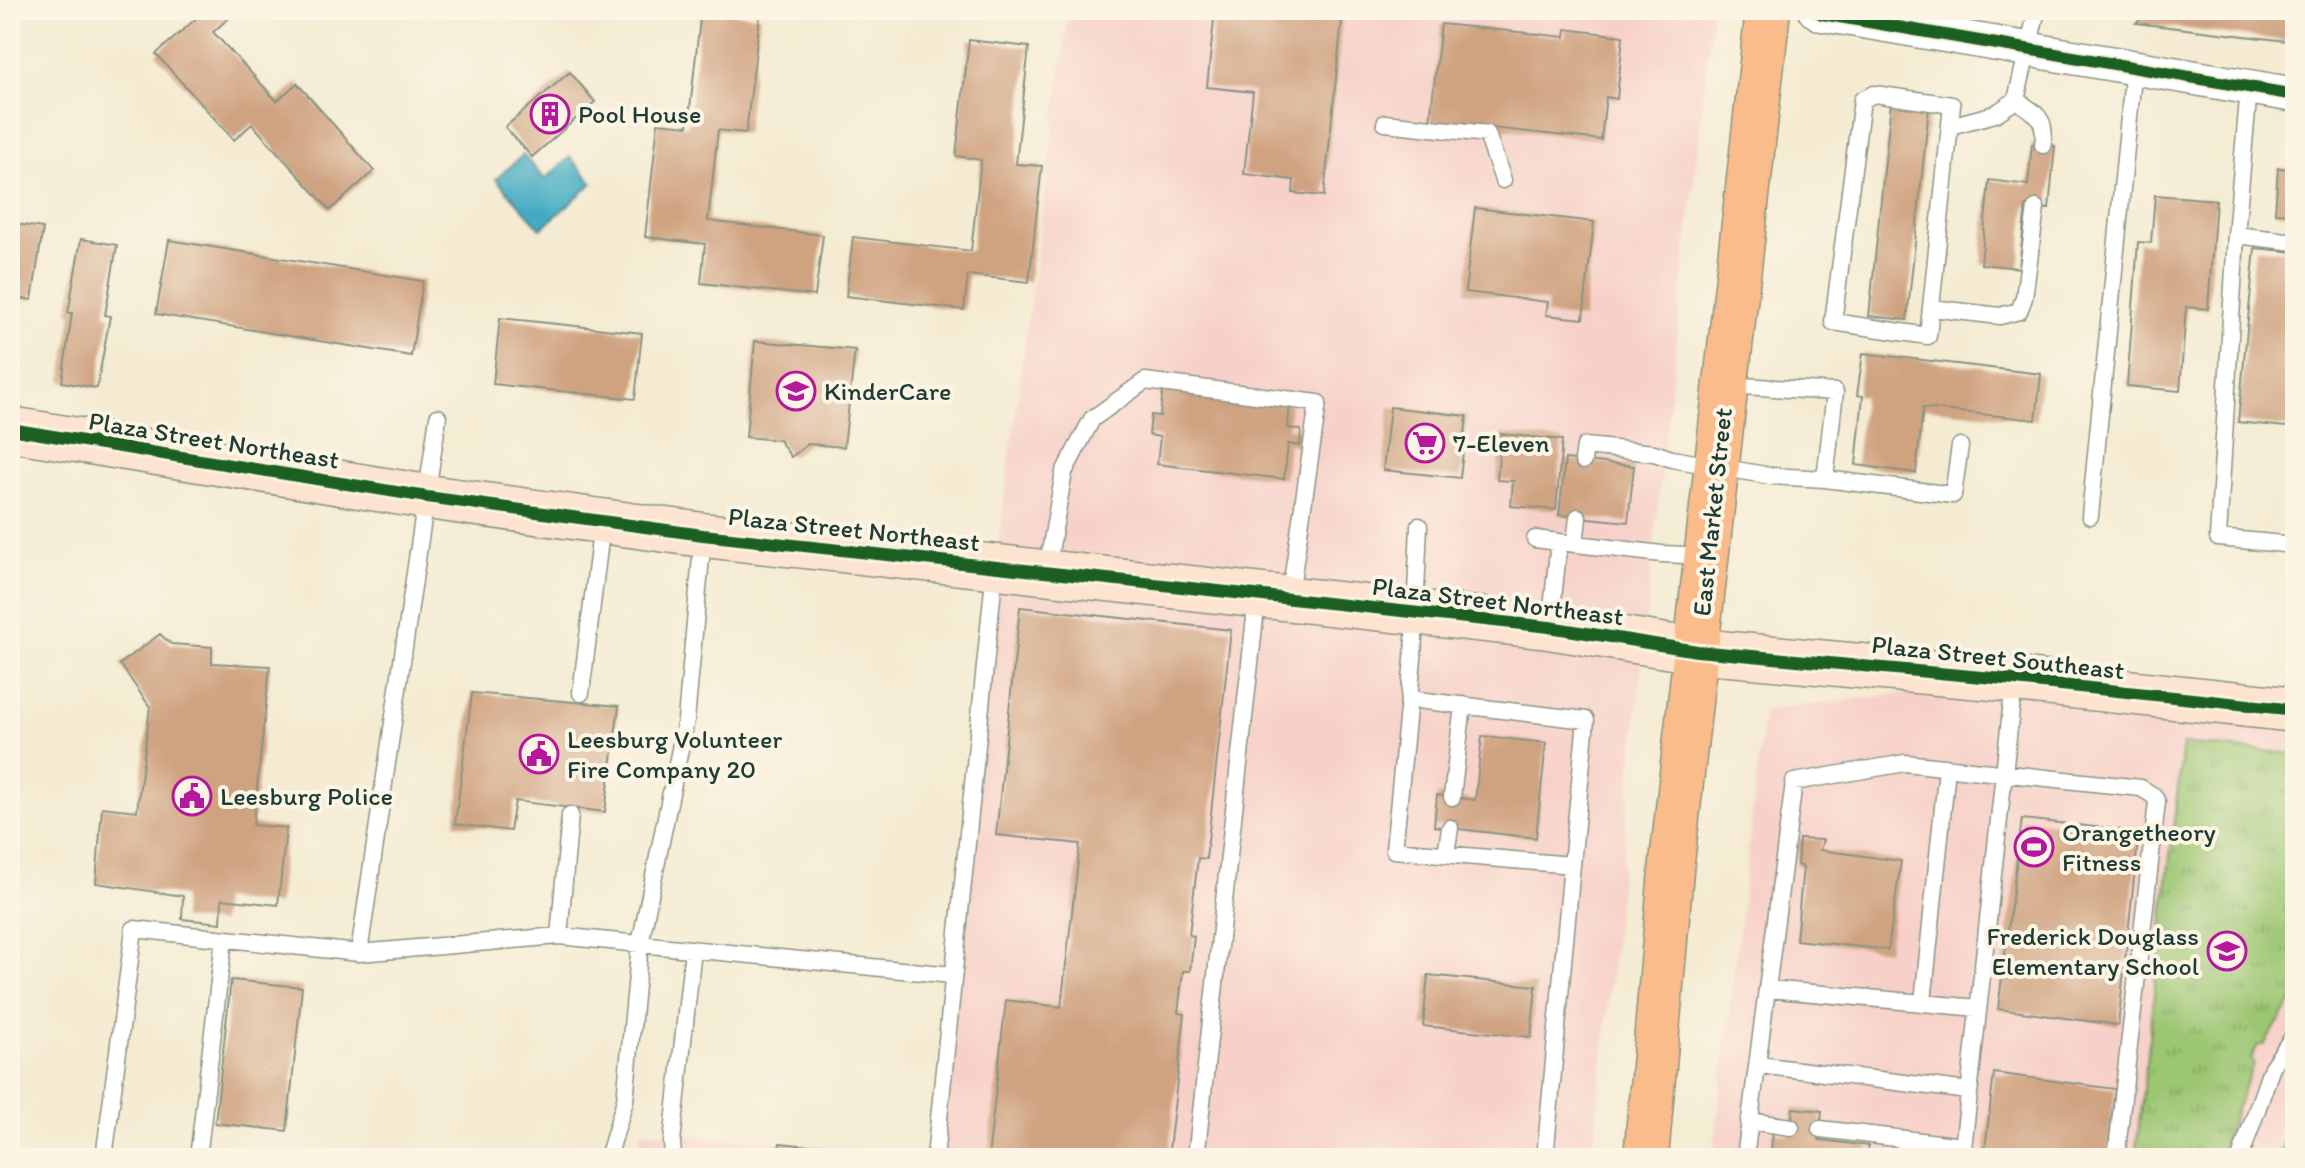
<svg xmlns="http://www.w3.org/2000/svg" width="2305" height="1168" font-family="Itim,sans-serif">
<defs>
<pattern id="grass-tufts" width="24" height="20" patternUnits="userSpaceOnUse" patternTransform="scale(2)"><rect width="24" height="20" fill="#9cc672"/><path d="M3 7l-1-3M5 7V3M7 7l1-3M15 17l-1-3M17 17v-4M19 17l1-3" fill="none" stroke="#7fa25e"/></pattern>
</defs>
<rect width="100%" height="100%" fill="#fcf5e5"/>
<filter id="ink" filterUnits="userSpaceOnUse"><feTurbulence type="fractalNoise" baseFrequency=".0125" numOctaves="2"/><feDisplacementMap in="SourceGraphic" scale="16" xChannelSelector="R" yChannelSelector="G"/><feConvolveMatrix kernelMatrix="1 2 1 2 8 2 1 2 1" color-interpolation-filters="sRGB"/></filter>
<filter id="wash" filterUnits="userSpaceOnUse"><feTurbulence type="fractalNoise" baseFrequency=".006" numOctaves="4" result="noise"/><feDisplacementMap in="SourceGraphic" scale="32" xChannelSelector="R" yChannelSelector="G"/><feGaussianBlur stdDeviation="1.8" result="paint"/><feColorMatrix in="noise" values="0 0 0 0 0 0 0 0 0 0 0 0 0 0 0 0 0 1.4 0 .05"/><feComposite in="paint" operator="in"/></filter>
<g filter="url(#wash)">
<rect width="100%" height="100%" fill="#f4ebd2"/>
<path fill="#f7d1c9" d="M1069,10h644l-59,532 -61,616h-954l2,-27 294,26 56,-558z
M2015,680l280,30v448h-582l51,-448z"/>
<path fill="url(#grass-tufts)" stroke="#5e8253" stroke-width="2" d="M2183,744l112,10v242l-31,49h-6l-7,14 3,4 -37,95h-82z
M2295,1113v45h-17l14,-41z"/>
<path fill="#43abc3" stroke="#31747c" stroke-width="2" d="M523,155l22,24 25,-22 23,26 -52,46 -45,-50z"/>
<g id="blocks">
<path fill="#cfa280" d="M194,10h44l-25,22 64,69 20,-18 77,88 -44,39 -78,-86 -18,16 -78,-86 43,-38z
M701,10l59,6 -14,117 -28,-3 -10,91 115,14 -8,61 -114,-13 4,-39 -60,-7 13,-114 30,3z
M1215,10h128l-19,186 -31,-3 1,-13 -50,-6 9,-82 -46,-5z
M2153,10h142v32l-159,-19z
M1441,24l124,13 1,-8 57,7 -6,63 -11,-2 -5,43 -171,-19z
M969,40l60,7 -13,117 26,2 -13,116 -61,-7 -4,35 -118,-14 7,-59 118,14 10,-91 -25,-4z
M570,72l25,30 -63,55 -27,-30z
M1891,103l38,4 -22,213 -38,-4z
M2032,144l23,2 -6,63 -23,-3 -7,62 -38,-4 8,-84 39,5z
M2278,168l17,1v45l-20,-1z
M2155,195l61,5 -8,109 -22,-2 -6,84 -53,-5 11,-144 13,1z
M1475,208l119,14 -11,97 -37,-4 2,-13 -83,-10z
M10,223l33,5 -11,72 -22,-3z
M81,239l36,6 -12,70 5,1 -13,72 -35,-6 10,-69h-4z
M169,240l254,41 -12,75 -255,-42z
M2255,248l40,4v176l-57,-6z
M500,318l142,15 -7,66 -142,-15z
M755,341l100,9 -11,97 -36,-3 -17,13 -12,-17 -33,-3z
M1863,353l178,21 -5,46 -113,-12 -7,65 -60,-8 7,-69 -6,-1z
M1163,389l127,14 -2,25 13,2 -1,16 -12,-2 -4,35 -127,-15 3,-27 -11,-2 2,-20 9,1z
M1390,407l77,9 -7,62 -77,-8z
M1501,434l61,6 -6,70 -45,-4 2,-25 -16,-1z
M1565,459l69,7 -6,56 -69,-7z
M1020,607l211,23 -25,229 -8,-1 -9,77 5,1 -4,35h-7l-5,42 7,1 -17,144h-180l18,-158 55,7 19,-163 -84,-9z
M160,634l11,10 41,3v16l58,3 -17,159 33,3 -8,77 -56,-6 -1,24 -39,-4 1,-23 -87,-13 6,-76 35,4 13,-104 -30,-43z
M472,693l147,13 -14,106 -90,-11 -5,30 -55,-7z
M1482,736l64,7 -10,95 -102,-12 3,-31 38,5z
M2022,819l117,13 -21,193 -120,-16z
M1799,839l24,1 -3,10 81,11 -13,89 -92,-10 7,-73 -6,-2z
M1428,975l108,11 -5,51 -108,-11z
M231,980l71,7 -15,144 -72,-8z
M1994,1073l121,16 -8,69h-123z
M1793,1108l29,3 -3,29 49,6 -1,12h-97l3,-26 17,3z
M780,1143l126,13v2h-128z"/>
</g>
</g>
<g filter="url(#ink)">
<use href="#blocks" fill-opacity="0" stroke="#8a9483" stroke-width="2"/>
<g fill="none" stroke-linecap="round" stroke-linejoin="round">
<defs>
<path id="lane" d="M2249,88l-13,147 -18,303 77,7
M1874,94l78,11 -24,231 -95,-14 29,-222z
M2016,100c20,13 31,18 27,45
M1385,123l102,11 16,46
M1950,126l45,-12 21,-14 21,-90
M2236,235l59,7
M1931,308l69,8 19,-5 5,-13 12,-90
M1729,385l106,7 -10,87
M1583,461l2,-15 69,7 18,6 99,17 54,3 128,16 7,-49
M2090,516l44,-450
M1535,539l24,3
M1575,544l3,-27
M1047,569l17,-97 28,-53 53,-38 173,22 -28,192
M1550,627l9,-85 103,12 44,2
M581,693l21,-169
M1409,699l177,21 -14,145 -178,-15 19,-191 6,-133
M1452,797l11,-92
M1446,854l4,-26
M559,936l393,39
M359,953l200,-17 11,-121
M1768,989l210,19
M1923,1002l24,-234
M1759,1065l210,26
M1749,1121l42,6
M1820,1129l143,17
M104,1158l30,-229 225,24 79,-536
M198,1158l26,-219
M608,1158l17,-58 15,-156 46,-224 17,-184
M673,1158l-1,-16 21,-193
M935,1158l60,-590
M1196,1158l61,-559
M1545,1158l27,-293
M1745,1158l49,-376 111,-19 236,25 13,8 3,6 -41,356
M1904,1158l2,-19
M1962,1158l52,-476
M2240,1158l32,-91 23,-33"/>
<path id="street" d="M1815,10l7,4 473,81"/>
<path id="secondary" d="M10,429l417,68 276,38 846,92 148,24 318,29 280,30"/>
<path id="primary" d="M1646,1158l25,-287 97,-861"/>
</defs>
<use href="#lane" stroke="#8a9483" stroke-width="19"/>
<use href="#street" stroke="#8a9483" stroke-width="37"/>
<use href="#secondary" stroke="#8a9483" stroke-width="47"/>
<use href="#primary" stroke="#8a9483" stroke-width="47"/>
<use href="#lane" stroke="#fff" stroke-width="16"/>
<use href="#street" stroke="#fff" stroke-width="34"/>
<use href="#secondary" stroke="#fde4d0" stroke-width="44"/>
<use href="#primary" stroke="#f9bc8a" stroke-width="44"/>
<defs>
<path id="cycleway" d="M1815,10l7,4 473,81
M10,429l417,68 276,38 846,92 148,24 318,29 280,30"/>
</defs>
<use href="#cycleway" stroke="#fcf5e5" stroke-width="17"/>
<use href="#cycleway" stroke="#1b5e20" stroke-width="12"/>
</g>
</g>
<defs>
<symbol id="building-ring" viewBox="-11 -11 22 22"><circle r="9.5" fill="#fcf5e5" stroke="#b5179e" stroke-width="1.5"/><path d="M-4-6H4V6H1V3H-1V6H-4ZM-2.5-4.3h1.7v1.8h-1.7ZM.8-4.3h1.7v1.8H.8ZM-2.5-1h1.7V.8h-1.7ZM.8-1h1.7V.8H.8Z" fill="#b5179e"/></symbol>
<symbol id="school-ring" viewBox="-11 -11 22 22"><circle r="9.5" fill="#fcf5e5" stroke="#b5179e" stroke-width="1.5"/><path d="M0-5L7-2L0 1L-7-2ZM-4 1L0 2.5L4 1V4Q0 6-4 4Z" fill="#b5179e"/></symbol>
<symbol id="supermarket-ring" viewBox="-11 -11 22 22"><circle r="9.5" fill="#fcf5e5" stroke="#b5179e" stroke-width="1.5"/><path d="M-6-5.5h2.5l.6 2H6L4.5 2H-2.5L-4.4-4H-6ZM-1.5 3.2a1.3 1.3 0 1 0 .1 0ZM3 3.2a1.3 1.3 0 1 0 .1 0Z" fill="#b5179e"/></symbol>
<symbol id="civic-ring" viewBox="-11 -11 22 22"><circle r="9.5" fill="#fcf5e5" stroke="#b5179e" stroke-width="1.5"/><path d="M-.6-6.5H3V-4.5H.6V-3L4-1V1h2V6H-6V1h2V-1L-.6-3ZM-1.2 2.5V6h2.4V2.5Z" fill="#b5179e"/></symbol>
<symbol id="stadium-ring" viewBox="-11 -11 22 22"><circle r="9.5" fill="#fcf5e5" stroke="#b5179e" stroke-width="1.5"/><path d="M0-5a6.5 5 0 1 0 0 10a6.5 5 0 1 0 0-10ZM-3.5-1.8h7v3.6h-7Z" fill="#b5179e"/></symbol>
</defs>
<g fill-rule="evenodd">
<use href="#building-ring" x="528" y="92" width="44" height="44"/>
<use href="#school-ring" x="774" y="369" width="44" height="44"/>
<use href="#supermarket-ring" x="1403" y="421" width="44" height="44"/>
<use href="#civic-ring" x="517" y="732" width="44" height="44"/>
<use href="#civic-ring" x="170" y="774" width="44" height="44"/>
<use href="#stadium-ring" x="2012" y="825" width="44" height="44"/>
<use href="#school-ring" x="2205" y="929" width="44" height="44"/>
</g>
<g text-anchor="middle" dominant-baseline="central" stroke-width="8" stroke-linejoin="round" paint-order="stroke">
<g font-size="26" fill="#1f3d34" stroke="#fcf5e5" text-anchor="start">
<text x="578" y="114">Pool House</text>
<text x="824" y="391">KinderCare</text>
<text x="1453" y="443">7-Eleven</text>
<text x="567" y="739">Leesburg Volunteer<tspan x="567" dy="30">Fire Company 20</tspan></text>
<text x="220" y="796">Leesburg Police</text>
<text x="2062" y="832">Orangetheory<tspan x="2062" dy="30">Fitness</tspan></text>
<text x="2199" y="936" text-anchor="end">Frederick Douglass<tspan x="2199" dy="30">Elementary School</tspan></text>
</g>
<g font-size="26" fill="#1f3d34" stroke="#fcf5e5">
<text transform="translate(214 440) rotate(9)">Plaza Street Northeast</text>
<text transform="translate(1712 512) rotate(-84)">East Market Street</text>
<text transform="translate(854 529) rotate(6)">Plaza Street Northeast</text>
<text transform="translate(1498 601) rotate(7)">Plaza Street Northeast</text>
<text transform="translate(1998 657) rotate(6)">Plaza Street Southeast</text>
</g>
</g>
<rect width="2305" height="1168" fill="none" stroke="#fcf5e5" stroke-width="40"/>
</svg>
